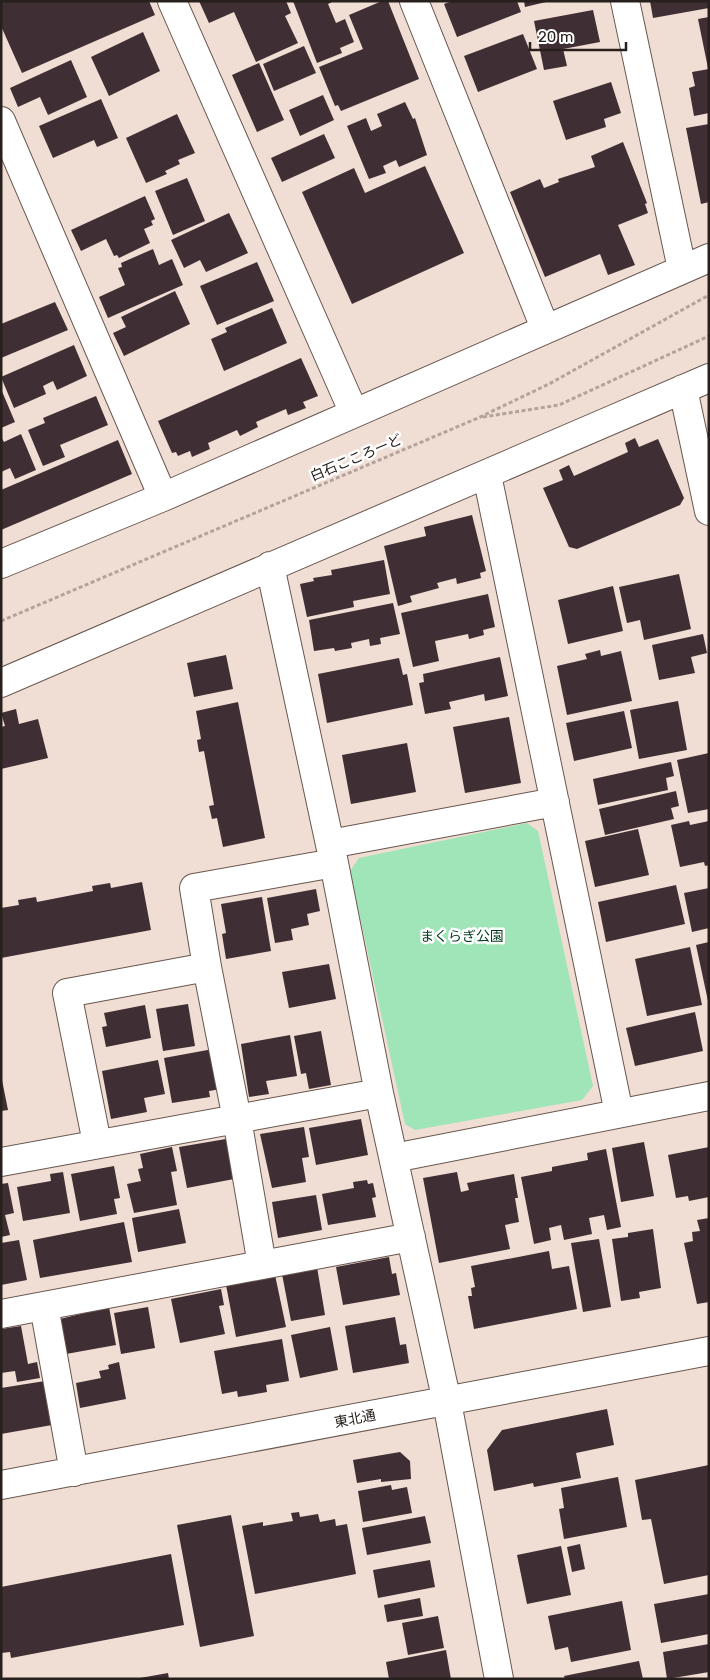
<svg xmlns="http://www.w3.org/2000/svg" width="710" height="1680" font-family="Rubik,'Noto Sans JP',sans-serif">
<rect width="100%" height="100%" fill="#f0ddd3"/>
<path fill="#9fe5b7" d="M527,823l11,8 55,255 -11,14 -167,30 -10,-6 -55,-253 9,-13z"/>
<path fill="#3f2e33" d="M4,1h145l6,14 -133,58 -21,-47v-24z
M199,1h87l5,12 -6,3 13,27 -42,19 -22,-50 -25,11z
M293,1h41l-6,3 8,19 9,-4 9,23 -14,6 2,5 -25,10z
M382,1h6l31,78 -78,32 -3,-6 -3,1 -16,-39 44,-18 -14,-34z
M452,1h65l4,11 -64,25 -13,-33z
M524,1h22v1l-21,5z
M650,1h59v7l-56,10z
M593,10l7,32 -37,7 4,17 -23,4 -10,-49z
M709,17v51h-1l-10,-49z
M143,32l17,39 -51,25 -18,-39z
M523,34l14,35 -59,23 -14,-36z
M304,46l12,27 -42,18 -11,-27z
M71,60l16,37 -39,18 -8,-18 -22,10 -8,-19z
M259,63l25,57 -27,12 -25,-57z
M709,69v44l-15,3 -5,-28 6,-2 -3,-14z
M611,82l10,31 -17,6 2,8 -40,13 -13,-39z
M323,95l11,25 -34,16 -11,-26z
M101,99l17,39 -21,9 -3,-7 -41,18 -14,-32z
M405,102l8,17 2,-1 12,37 -28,12 -3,-7 -13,6 3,7 -17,6 -22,-53 19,-8 5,13 11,-5 -5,-12z
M177,114l18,39 -17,7 2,4 -15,7 2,3 -21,9 -20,-45z
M709,124v78l-8,2 -15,-76z
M324,134l11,24 -53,24 -11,-24z
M623,142l24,61 -2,1 3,9 -30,12 17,40 -27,10 -8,-21 -55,23 -35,-85 30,-13 4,9 15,-6 -1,-3 37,-12 -4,-11z
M425,166l39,87 -112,51 -50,-112 52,-24 11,25z
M187,178l18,43 -32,14 -18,-44z
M145,196l10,23 -4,2 2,4 -9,4 6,14 -31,15 -2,-3 -3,1 -8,-17 -25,12 -10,-21z
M229,213l19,40 -42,19 -6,-12 -16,8 -13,-28z
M153,249l6,16 13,-6 11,26 -75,33 -9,-21 26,-12 -7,-17 4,-1 -1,-4z
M257,262l17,39 -57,24 -17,-39z
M175,291l15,33 -66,32 -11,-23 13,-6 -5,-10z
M55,302l13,28 -67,28v-34z
M272,308l15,35 -63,28 -13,-32 16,-7 -2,-4z
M74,345l13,31 -30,14 -4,-9 -10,5 3,8 -32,14 -13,-31z
M301,358l17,38 -15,6 3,6 -18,7 -2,-6 -30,13 2,5 -18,9 -3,-6 -29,13 2,6 -18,8 -2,-6 -12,5 -2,-4 -4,1 -14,-32z
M1,389l14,33 -14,6z
M96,396l12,29 -48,20 5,12 -22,9 -15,-36 17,-7 -2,-5z
M21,434l15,36 -21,9 -5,-11 -9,4v-35l3,5z
M635,438l4,9 19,-8 26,59 -4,7 -103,44 -8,-2 -26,-59 20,-8 -4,-10 10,-5 5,11 54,-24 -3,-9z
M118,440l14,34 -131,56v-40z
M472,515l14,56 -6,2 1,5 -24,6 -1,-6 -19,5 2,5 -29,8 2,6 -14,4 -14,-60 42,-10 -2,-9z
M384,560l6,34 -37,7 1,6 -47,10 -7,-33 14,-3 -1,-3 19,-3 -1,-5z
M679,574l12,55 -47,11 -4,-20 -13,3 -8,-36z
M613,586l10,45 -55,13 -10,-44z
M488,594l7,33 -12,3 1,5 -15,4 -1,-5 -33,7 4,20 -26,6 -12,-54z
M393,603l7,31 -20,4 1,6 -11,2 -1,-7 -18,4 1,5 -17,3 -1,-3 -20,3 -5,-31z
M703,634l4,19 -16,4 4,16 -36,7 -7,-35z
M600,650l1,6 20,-5 11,50 -65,14 -10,-49 30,-7 -2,-5z
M226,655l7,34 -39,8 -7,-34z
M500,657l8,39 -23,5 -1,-7 -35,8 2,7 -26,5 -6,-31 5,-1 -1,-8z
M399,658l4,17 4,-1 6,31 -86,18 -9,-49z
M678,701l9,49 -48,9 -9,-49z
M238,702l27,136 -42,9 -6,-29 -5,1 -3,-13 5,-1 -10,-54 -5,1 -2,-12 4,-1 -5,-28z
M16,709l3,15 19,-5 10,39 -47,11v-42l4,-1 -4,-13z
M624,711l8,37 -58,13 -8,-38z
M509,717l12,66 -56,10 -12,-66z
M407,743l9,49 -65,12 -9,-49z
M709,753v56l-21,4 -11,-53z
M671,762l3,14 -8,2 2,12 -70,15 -5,-26z
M676,791l3,15 -8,2 3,11 -69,16 -6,-26z
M689,821l1,4 19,-4v44l-4,1 -1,-4 -24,5 -9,-42z
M638,829l11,46 -54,12 -10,-46z
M142,882l9,48 -150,28v-50l18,-3 -1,-5 18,-3 1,5 56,-11 -1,-5 18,-3 1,5z
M676,885l9,39 -79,18 -8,-40z
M709,888v40l-17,4 -8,-39z
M316,889l4,22 -13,3 2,11 -18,4 2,11 -18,3 -8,-45z
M262,897l9,54 -45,8 -4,-25 4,-1 -5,-29z
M709,942v59h-1l-12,-56z
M690,947l12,58 -55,11 -12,-57z
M329,964l7,35 -47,9 -7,-36z
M188,1004l7,42 -32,5 -7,-42z
M145,1005l6,33 -45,9 -4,-20 5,-1 -3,-13z
M695,1012l8,39 -68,15 -9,-38z
M321,1031l10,54 -22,4 -3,-16 -5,1 -7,-38z
M290,1035l7,41 -31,5 3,13 -20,3 -8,-53z
M213,1049l8,40 -12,2 1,6 -38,6 -8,-45z
M158,1060l7,34 -21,4 3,14 -36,7 -9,-48z
M1,1075l7,35 -7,1z
M361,1119l7,36 -52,10 -7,-37z
M304,1127l5,30 -7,1 4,24 -34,6 -12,-54z
M226,1139l8,40 -47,9 -8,-41z
M644,1142l10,54 -33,6 -9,-54z
M172,1147l5,24 -6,1 6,33 -43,8 -7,-29 14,-3 -3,-12 5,-1 -3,-14z
M709,1147v50l-20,4 -1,-5 -12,2 -8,-43z
M606,1149l15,78 -14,3 -3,-15 -15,3 3,16 -28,6 -3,-15 -12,3 2,12 -17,4 -13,-67 31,-6v-4l36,-7 -1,-7z
M114,1166l6,32 -6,1 3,15 -37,7 -9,-47z
M63,1172l7,41 -47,8 -6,-34 34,-6 -1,-7z
M457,1172l4,20 8,-2 -2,-7 47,-9 4,24h-3l4,24 -14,3 5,24 -71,14 -16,-85z
M367,1180l1,4 5,-1 3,14 -4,1 4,19 -48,8 -6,-31 32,-6 -1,-6z
M8,1183l6,30 -9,2 5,20 -9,2v-53z
M316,1195l6,35 -44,8 -6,-36z
M179,1209l7,34 -48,9 -6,-34z
M709,1218v84l-12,2 -13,-61 9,-2 -1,-9 8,-1 -3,-11z
M124,1222l8,40 -92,16 -7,-38z
M653,1229l8,59 -22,4 1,6 -19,3 -9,-62 16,-2v-4z
M599,1239l12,68 -28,5 -12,-69z
M19,1240l8,40 -26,5v-42z
M549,1251l3,18 17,-3 8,43 -103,20 -6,-33h4l-1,-8 4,-1 -4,-21z
M389,1257l3,17 4,-1 4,22 -57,10 -7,-38z
M317,1267l8,48 -34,6 -9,-47z
M275,1275l11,52 -50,10 -10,-52z
M221,1289l3,16 -5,1 6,28 -45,9 -9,-44z
M109,1307l7,38 -50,9 -6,-35z
M148,1307l7,41 -34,6 -7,-41z
M395,1317l5,28 6,-1 3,19 -56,10 -8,-47z
M21,1326l7,38 9,-2 3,16 -23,4 -2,-11 -14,2v-44z
M330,1327l8,43 -38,8 -9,-43z
M282,1339l7,42 -23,4 1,7 -29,5 -1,-6 -15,3 -8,-43z
M119,1362l7,37 -46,9 -4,-25 25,-5 -2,-7 10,-2 -1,-4z
M45,1381l7,44 -51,9v-46z
M607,1409l7,36 -38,8 5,25 -47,9 -1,-4 -39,8 -7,-41 15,-20z
M400,1452l10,9 1,18 -30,3v-3l-24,4 -4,-23z
M709,1465v110l-45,9 -13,-65 -9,1 -7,-40z
M618,1477l9,50 -63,12 -5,-30 5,-1 -3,-20z
M391,1485l1,5 15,-3 5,26 -49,9 -5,-31z
M299,1512l1,5 18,-3 2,8 15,-3 1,7 11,-2 9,50 -101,20 -13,-68 21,-4v4l30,-5 -2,-8z
M231,1515l23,121 -54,11 -23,-122z
M425,1516l6,27 -64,12 -5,-27z
M580,1544l5,25 -13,3 -5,-25z
M561,1546l10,49 -44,9 -10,-49z
M171,1554l13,71 -173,33 -1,-6 -9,1v-66z
M430,1560l5,27 -57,11 -5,-28z
M709,1594v40l-48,9 -7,-39z
M420,1598l3,18 -36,6 -3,-17z
M622,1601l9,49 -60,12 -3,-15 -13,3 -7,-34z
M438,1616l6,32 -36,7 -6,-32z
M709,1644v28l-42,7 -4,-27z
M446,1650l5,29h-62l-3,-17z
M639,1661l4,18h-78l-1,-3z
M168,1673l1,6h-29v-1z"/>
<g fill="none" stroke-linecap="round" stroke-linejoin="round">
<defs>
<path id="minor" d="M172,1l182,412
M414,1l131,327
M625,1l57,268
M1,121l162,376
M683,389l26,122
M487,475l132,638
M1,564l162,-67 546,-239
M270,566l64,297 45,230 68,309 52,277
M1,683c235,-103 472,-203 708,-305
M330,844l225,-42
M207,967l30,152 25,146
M97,1143l-30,-150 140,-26 -13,-79 140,-25
M394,1158l315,-62
M1,1162l378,-69
M44,1306l30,166
M1,1314l410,-77
M1,1485l708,-134"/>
</defs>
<use href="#minor" stroke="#68574f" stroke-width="30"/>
<path stroke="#b2a39b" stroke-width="3" stroke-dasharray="4 2.5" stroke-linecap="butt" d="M483,417l76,-12 150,-69
M1,621l477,-203 71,-34 160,-89"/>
<use href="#minor" stroke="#fff" stroke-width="28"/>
</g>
<g text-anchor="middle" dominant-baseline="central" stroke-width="5" stroke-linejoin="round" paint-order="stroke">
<g font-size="14" fill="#27201d" stroke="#fff">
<text transform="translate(356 458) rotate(-23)">白石こころーど</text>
<text transform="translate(355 1419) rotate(-11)">東北通</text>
</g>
<g font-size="14" fill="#003c1e" stroke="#fff">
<text x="462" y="936">まくらぎ公園</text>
</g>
</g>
<rect width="710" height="1680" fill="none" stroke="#27201d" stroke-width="5"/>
<path d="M530 42v8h96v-8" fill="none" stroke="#27201d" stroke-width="2.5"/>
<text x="538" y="42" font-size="15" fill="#27201d" stroke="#ffffff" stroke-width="4" paint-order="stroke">20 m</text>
</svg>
